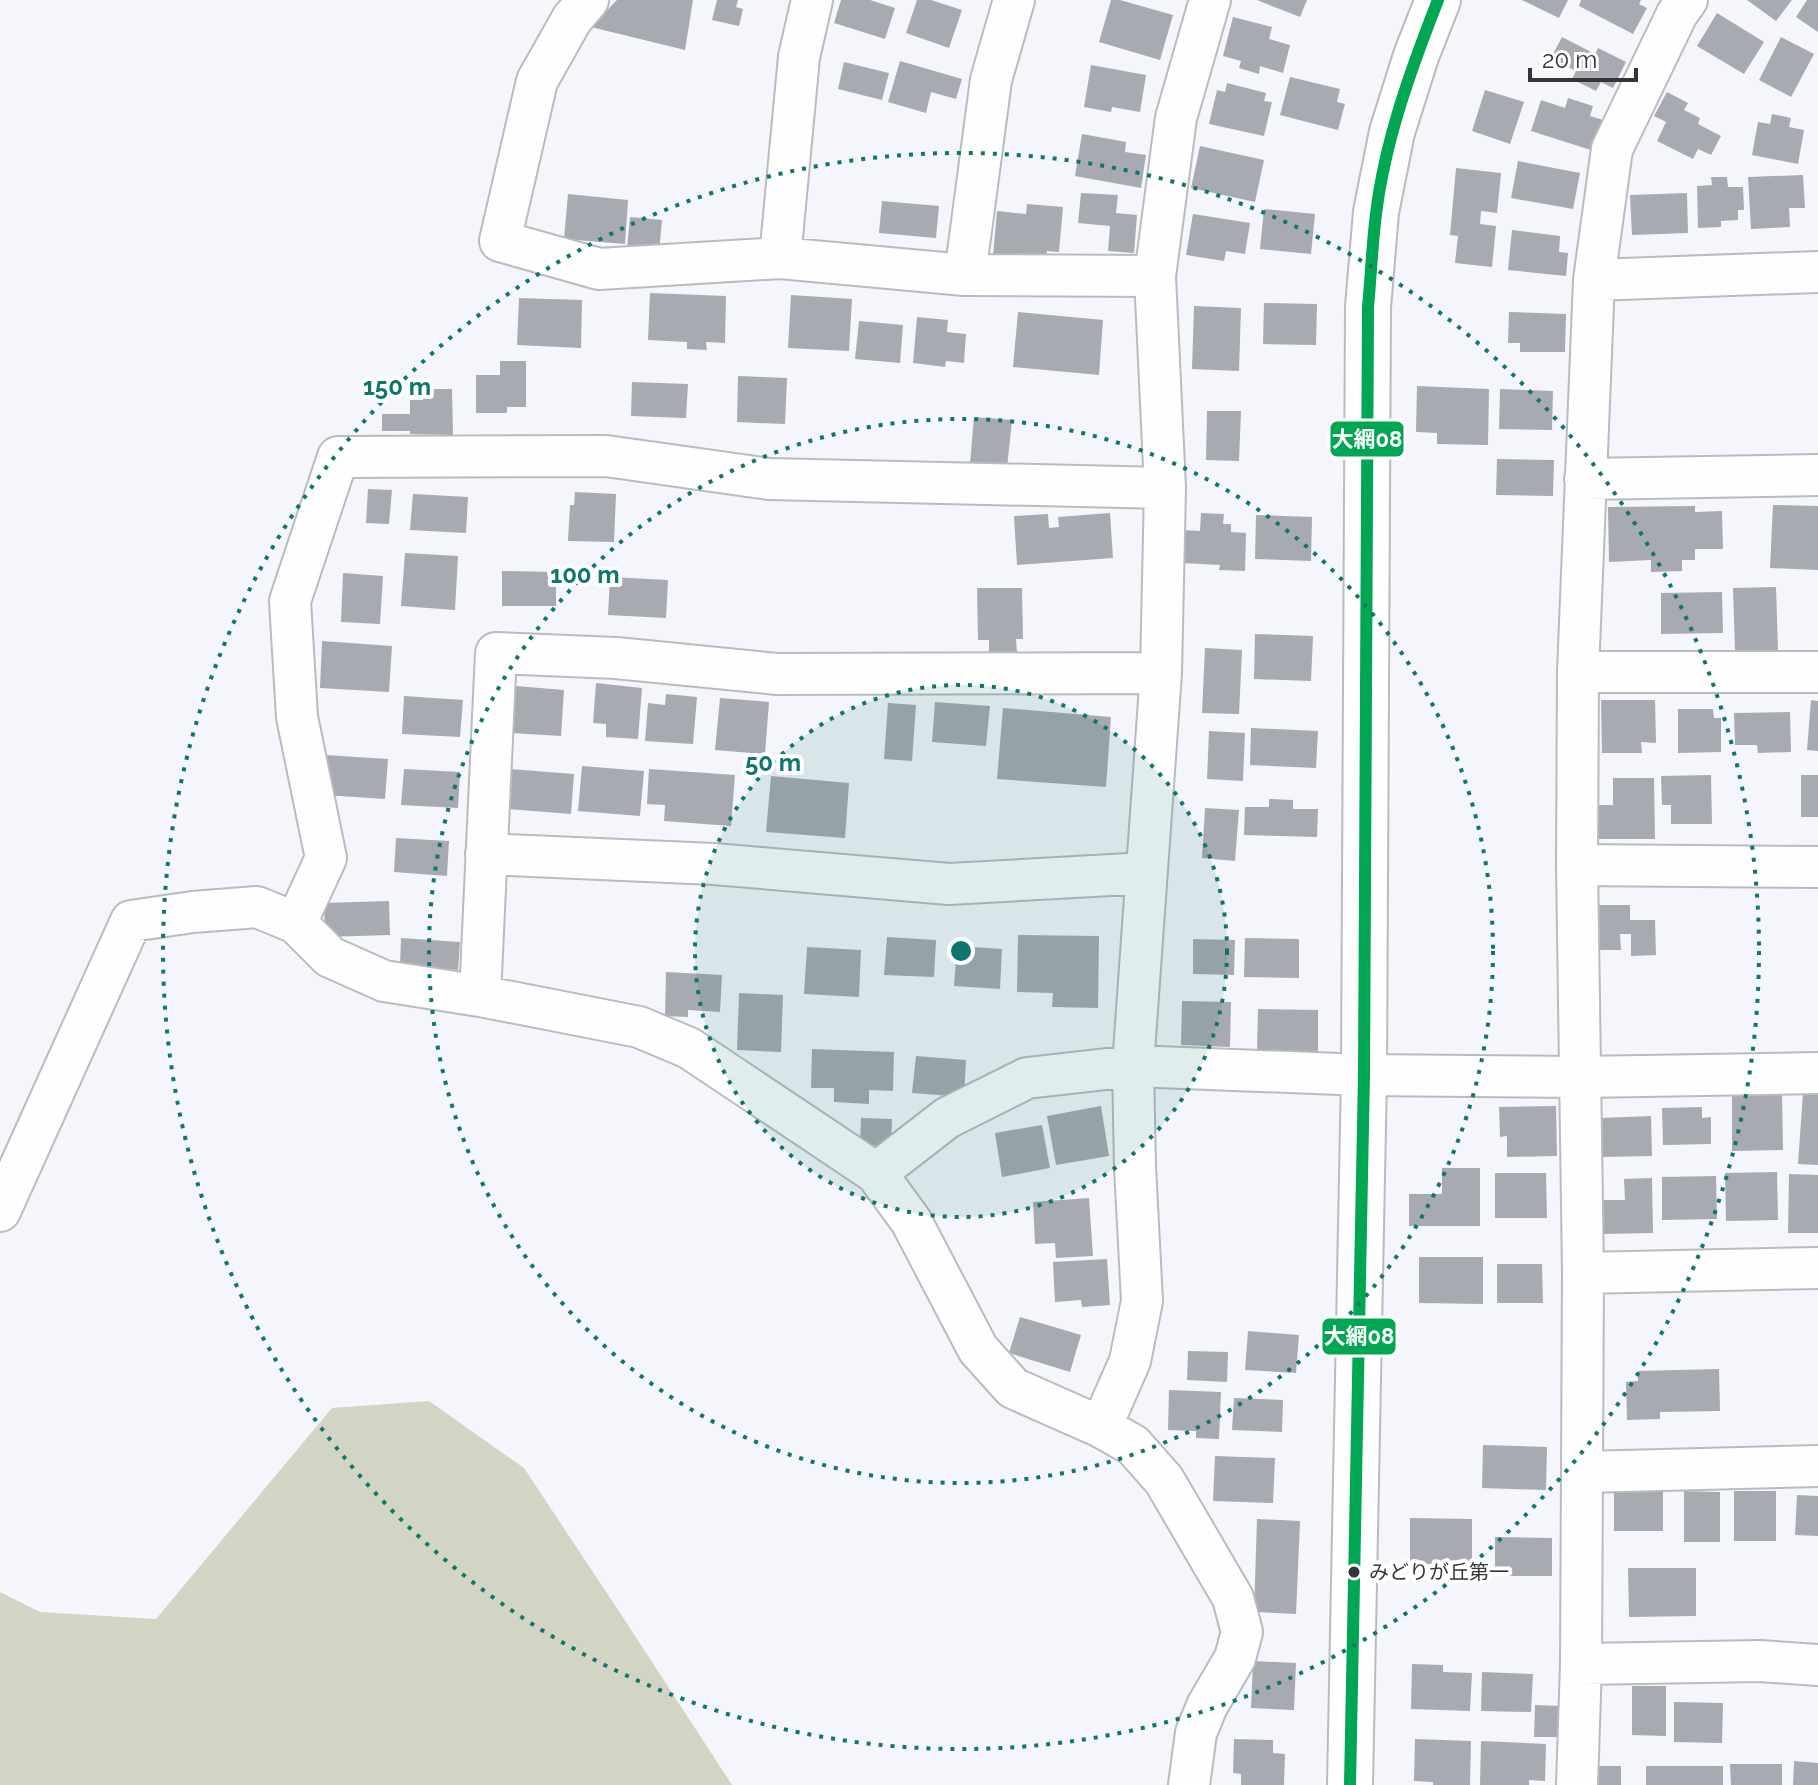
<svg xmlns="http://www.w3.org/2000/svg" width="1818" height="1785" font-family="Raleway,'Noto Sans JP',sans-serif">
<rect width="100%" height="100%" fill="#f5f6fb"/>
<path fill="#d2d5c4" d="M429,1401l95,67 102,154 106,163h-732v-193l40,20 116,7 176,-211z"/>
<path fill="#a8aab1" d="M617,0h76l-8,50 -94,-23z
M717,0h21l-2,7 7,2 -4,17 -27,-6z
M841,0h29l25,8 -10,31 -51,-16z
M917,0h14l31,10 -13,38 -43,-15z
M1111,0h9l53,15 -13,45 -61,-18z
M1257,0h50l-7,17z
M1522,0h46l-9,18z
M1581,0h60l-2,4 8,4 -14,26 -54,-28z
M1747,0h45l-16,21z
M1807,0h11v32l-22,-15z
M1717,13l47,29 -20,32 -47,-28z
M1233,17l39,10 -3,12 21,6 -7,28 -23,-7 -1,8 -20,-6 2,-7 -18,-5z
M1562,37l33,17 3,-6 28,14 -13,26 -12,-6 -5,9 -24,-12 4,-8 -25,-13z
M1781,37l33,17 -23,43 -32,-17z
M900,61l62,18 -6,20 -25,-7 -5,21 -38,-11z
M844,62l45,11 -7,27 -44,-11z
M1091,65l55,10 -6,37 -28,-5 -1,5 -27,-5z
M1290,77l50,12 -3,13 8,2 -7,26 -58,-15z
M1227,83l39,10 -2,8 8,1 -8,34 -55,-12 8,-34 8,2z
M1485,90l39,12 -14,42 -38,-13z
M1667,92l21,11 -4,7 16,8 -2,6 23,12 -10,19 -13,-6 -5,10 -36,-18 9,-19 -12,-6z
M1568,98l25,8 -3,10 13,4 -9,31 -63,-20 10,-31 24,8z
M1772,114l19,4 -2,9 15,3 -6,34 -46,-9 6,-33 12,2z
M1082,134l44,8 -1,10 21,3 -5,33 -66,-12z
M1200,146l64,14 -9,42 -64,-14z
M1518,161l62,12 -7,36 -62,-11z
M1456,168l45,5 -4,40 -16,-2 -1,13 16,2 -4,41 -37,-4 3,-27 -8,-1z
M1803,175l2,33h-16l1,19 -39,2 -3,-52z
M1711,177h16l1,10h15l1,23h-6v10l-17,1v6l-23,1 -1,-42 15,-1z
M1081,193l37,2 -2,18 21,2 -3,38 -26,-2 2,-25 -32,-3z
M1687,193l1,40 -56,2 -2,-40z
M568,194l60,6 -3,44 -61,-5z
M882,201l57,5 -3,32 -57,-5z
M1027,204l36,3 -4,45 -12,-1 -1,10 -53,-5 4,-45 29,3z
M1264,209l51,5 -4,40 -51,-5z
M1193,214l57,9 -5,31 -19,-3 -2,10 -38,-6z
M630,217l32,3 -3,32 -32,-3z
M1512,230l48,6 -1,16 9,1 -2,23 -58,-6z
M650,293l76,3 -1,47 -19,-1 1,8 -20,-1v-7l-39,-2z
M791,295l61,4 -3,52 -61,-3z
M519,298l63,2 -1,48 -64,-3z
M1264,303l53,1 -1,41 -53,-1z
M1194,306l47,2 -2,63 -47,-2z
M1018,312l85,8 -4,55 -86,-8z
M1509,312l57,2 -1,38h-45v-9h-12z
M917,317l31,3 -1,12 19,2 -2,29 -18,-2 -1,6 -32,-4z
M859,321l44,4 -3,38 -45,-4z
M500,361h26v46h-19v6h-31v-38h24z
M738,376l49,2 -2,46 -48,-2z
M632,382l56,2 -2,34 -55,-2z
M1417,386l72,3 -1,56 -51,-1v-11l-21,-1z
M423,389h29l1,46 -43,-1v-3h-28v-17h28v-14h13z
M1500,389l53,2 -1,39 -53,-1z
M1207,411h34l-2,50 -33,-1z
M974,417l38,3 -5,48 -37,-4z
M1497,459l57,1 -1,36 -57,-1z
M368,489l24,1 -3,34 -23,-1z
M575,492l41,2 -2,48 -46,-1 2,-36h4z
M413,494l55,3 -2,36 -56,-3z
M1773,505l45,1v64l-48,-2z
M1695,506v6l27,-1 1,38h-28v11h-13v11l-31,1v-12l-42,2 -1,-55z
M1110,513l3,45 -96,7 -3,-49 34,-2 1,14 10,-1 -1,-10z
M1201,513l23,1 -1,10h8v8l15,1 -1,38 -26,-1 1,-5 -38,-2 1,-33 17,1z
M1256,515l56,2 -1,44 -56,-2z
M405,553l53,3 -3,54 -54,-4z
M502,571l54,1v34h-54z
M343,573l40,3 -3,48 -39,-2z
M610,577l58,3 -2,38 -58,-3z
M1776,587l2,63h-43l-2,-62z
M977,588h45l1,51h-7l1,14h-28v-13h-11z
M1722,592l1,41 -62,1v-41z
M1255,634l58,2 -2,45 -57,-2z
M322,641l70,5 -3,46 -69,-4z
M1205,648l37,2 -3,64 -37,-1z
M596,683l46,5 -4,51 -32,-2v-13l-13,-1z
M516,686l48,4 -3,46 -49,-3z
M666,694l31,3 -4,47 -48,-3 3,-38 17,2z
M404,696l59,4 -3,37 -58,-3z
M720,698l49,4 -4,52 -50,-4z
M1601,700h54l1,43 -15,-1 1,11h-40z
M1811,700l7,1v50l-11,-1z
M935,702l55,4 -4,40 -54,-4z
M888,703l28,2 -4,56 -28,-2z
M1003,708l108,9 -5,70 -109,-8z
M1678,709h35l1,9h7v34l-43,1z
M1790,712l1,40 -33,1 -1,-8h-22l-1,-32z
M1251,728l67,3 -2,37 -66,-3z
M1209,731l36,2 -2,48 -36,-2z
M326,755l62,4 -3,40 -61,-4z
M582,766l62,5 -4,45 -62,-5z
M404,769l56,3 -2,36 -57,-3z
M510,769l64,5 -3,40 -64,-5z
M649,769l86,6 -4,51 -67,-5 1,-16 -18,-1z
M1711,775l1,49h-41v-19h-9l-1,-29z
M1801,775h17v42h-17z
M771,776l78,7 -4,55 -79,-6z
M1613,778h41l1,61h-57l-1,-34h16z
M1269,799l24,1v9h25l-1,28 -73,-2 1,-28h24z
M1205,808l34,2 -4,51 -33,-3z
M396,838l53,3 -2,35 -53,-4z
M389,901l1,34 -65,2 -1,-34z
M1592,905h38v15h25l1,35 -25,1v-22h-11l1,16h-28z
M1018,935l81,1 -1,72 -46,-1 1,-14 -36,-1z
M887,937l49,3 -2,37 -50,-2z
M401,938l59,4 -2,28 -58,-4z
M1245,938l54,1v39l-55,-1z
M1193,939l42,1 -1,35 -41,-1z
M957,946l45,3 -2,40 -46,-3z
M807,947l54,3 -2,47 -55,-3z
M666,972l56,3 -2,37 -32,-2v7l-23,-1z
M739,993l44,2 -2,57 -44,-2z
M1182,1001l49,1 -1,45 -49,-2z
M1258,1009l60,1v42l-61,-1z
M812,1049l82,3 -1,39 -24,-1v14l-35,-2v-14h-23z
M916,1056l50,4 -2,37 -52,-4z
M1782,1092l1,58 -51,1v-58z
M1803,1093l15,1v71l-20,-1z
M1101,1106l8,50 -53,9 -9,-49z
M1556,1106l1,50 -50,1v-21l-7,1 -1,-30z
M1702,1107v11l9,-1v27l-48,1 -1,-37z
M1651,1116l1,40 -50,1 -2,-39z
M861,1118l31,1 -1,27 -31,-1z
M1042,1125l8,43 -48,9 -7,-44z
M1442,1168h38v58h-71v-32h33z
M1777,1172l1,48 -52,1 -1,-48z
M1495,1173h51l1,45h-52z
M1789,1174l29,1v58h-30z
M1716,1176l1,43 -55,1v-43z
M1652,1178l1,55 -51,1 -2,-34h25l-1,-21z
M1089,1198l4,58 -37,2 -1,-15 -20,1 -2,-42z
M1419,1257h64v47l-64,-1z
M1107,1259l3,46 -28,2 -1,-7 -26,2 -2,-40z
M1497,1264h45l1,39h-46z
M1020,1317l61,18 -11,37 -61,-19z
M1248,1331l51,4 -3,38 -51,-3z
M1188,1351l40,1 -1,30 -40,-2z
M1719,1369l1,42 -60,1v7l-33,1 -1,-38 12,-1v-10z
M1169,1390l52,2 -2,47 -23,-1v-7l-28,-1z
M1234,1398l49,2 -1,32 -50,-2z
M1483,1445l64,2 -1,43 -64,-2z
M1215,1456l60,2 -2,45 -60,-2z
M1684,1491l36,1v50h-36z
M1734,1491h42v50h-42z
M1614,1492h49v39h-49z
M1797,1495l21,1v40l-23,-1z
M1410,1518l62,1v45h-62z
M1257,1519l43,2 -4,93 -42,-2z
M1495,1537l57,1v38h-57z
M1628,1568h68v48l-67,1z
M1253,1661l43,2 -2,47 -43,-2z
M1412,1664l31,1v7l29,1 -2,38 -59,-2z
M1482,1672l51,2 -2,38 -50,-1z
M1632,1686h34v50l-34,-1z
M1674,1702l49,1 -1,40 -48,-1z
M1535,1705l27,1 -1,31h-27z
M1234,1739l39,1v13l12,1 -1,31h-43v-11l-8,-1z
M1415,1739l56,2 -1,44h-37v-3l-19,-1z
M1481,1741l65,3 -1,37 -16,-1v5h-49z
M1794,1761l24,2v22h-25z
M1730,1764h52v21h-51z
M1594,1766h27v19h-27z
M1646,1766h77v19h-77z"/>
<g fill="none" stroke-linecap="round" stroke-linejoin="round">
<defs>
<path id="minor" d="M588,0l-16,19 -35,62 -37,160 99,28 181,-11 185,17 190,1
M780,258l19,-201 13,-57
M965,275l26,-195 23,-80
M1594,280l224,-8
M1585,479l233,-4
M1578,672h240
M486,854l228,10 235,20 198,-11
M1577,865l241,2
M296,923l30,-65 -29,-141 -7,-116 48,-144 268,-1 163,23 396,9
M480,996l16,-343 120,5 161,16 384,-1
M876,1173l71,-55 80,-40 106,-12 231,9 217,2 237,-4
M0,1211l131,-290 62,-9 64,-5 39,16 34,34 54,24 96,15 159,31 50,21 187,125 35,48 67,128 35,39 88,39 32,18 31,35 69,118 9,34 -7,26 -28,48 -11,27 -7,52
M1583,1273l235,-5
M1101,1427l29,-66 12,-60 -7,-134 -2,-101 28,-393 4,-185 -10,-212 21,-158 34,-118
M1583,1472l235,-6
M1581,1664l179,-3 58,4
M1577,1785l4,-121 2,-391 -6,-408 1,-193 16,-392 18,-131 65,-135 10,-14"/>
<path id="tertiary" d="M1350,1785l14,-710 4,-768 8,-95 16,-80 24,-76 22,-56"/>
</defs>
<use href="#minor" stroke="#babbbe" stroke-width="44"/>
<use href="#tertiary" stroke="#babbbe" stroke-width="48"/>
<use href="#minor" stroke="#fefefe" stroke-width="40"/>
<use href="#tertiary" stroke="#fefefe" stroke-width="44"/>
<defs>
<path id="bus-1" d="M1350,1785l14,-710 4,-768c3,-31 4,-62 8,-93 9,-74 35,-145 62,-214"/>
</defs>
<use href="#bus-1" stroke="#fff" stroke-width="18"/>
<use href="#bus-1" stroke="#00a651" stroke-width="12"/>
</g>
<circle cx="961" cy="951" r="266" fill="#0f766e" fill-opacity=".12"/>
<g fill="none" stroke="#0f766e" stroke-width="4" stroke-dasharray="4 8">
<circle cx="961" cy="951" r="266"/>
<circle cx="961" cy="951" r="532"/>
<circle cx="961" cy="951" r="798"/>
</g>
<circle fill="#343539" stroke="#fff" stroke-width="3" cx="1354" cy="1572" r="7"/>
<g text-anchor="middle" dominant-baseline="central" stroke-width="8" stroke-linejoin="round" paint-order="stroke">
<g font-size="20" fill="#343539" stroke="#fff" text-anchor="start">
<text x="1369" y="1572">みどりが丘第一</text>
</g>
</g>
<circle cx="961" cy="951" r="12" fill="#0f766e" stroke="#fff" stroke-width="4"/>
<g font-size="24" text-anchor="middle" font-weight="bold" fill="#0f766e" stroke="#fff" stroke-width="8" stroke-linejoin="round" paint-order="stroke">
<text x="397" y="395">150 m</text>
<text x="585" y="583">100 m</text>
<text x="773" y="771">50 m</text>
</g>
<g stroke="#fff" stroke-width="3">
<rect x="1329" y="420" width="76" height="38" rx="8" fill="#00a651"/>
<rect x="1321" y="1317" width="76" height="39" rx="8" fill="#00a651"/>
</g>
<g font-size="22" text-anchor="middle" font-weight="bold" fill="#fff">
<text x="1367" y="447">大網08</text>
<text x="1359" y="1344">大網08</text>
</g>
<path d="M1530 68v12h106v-12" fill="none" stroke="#343539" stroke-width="4"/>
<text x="1542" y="68" font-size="24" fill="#343539" stroke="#ffffff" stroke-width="6" paint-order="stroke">20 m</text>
</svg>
